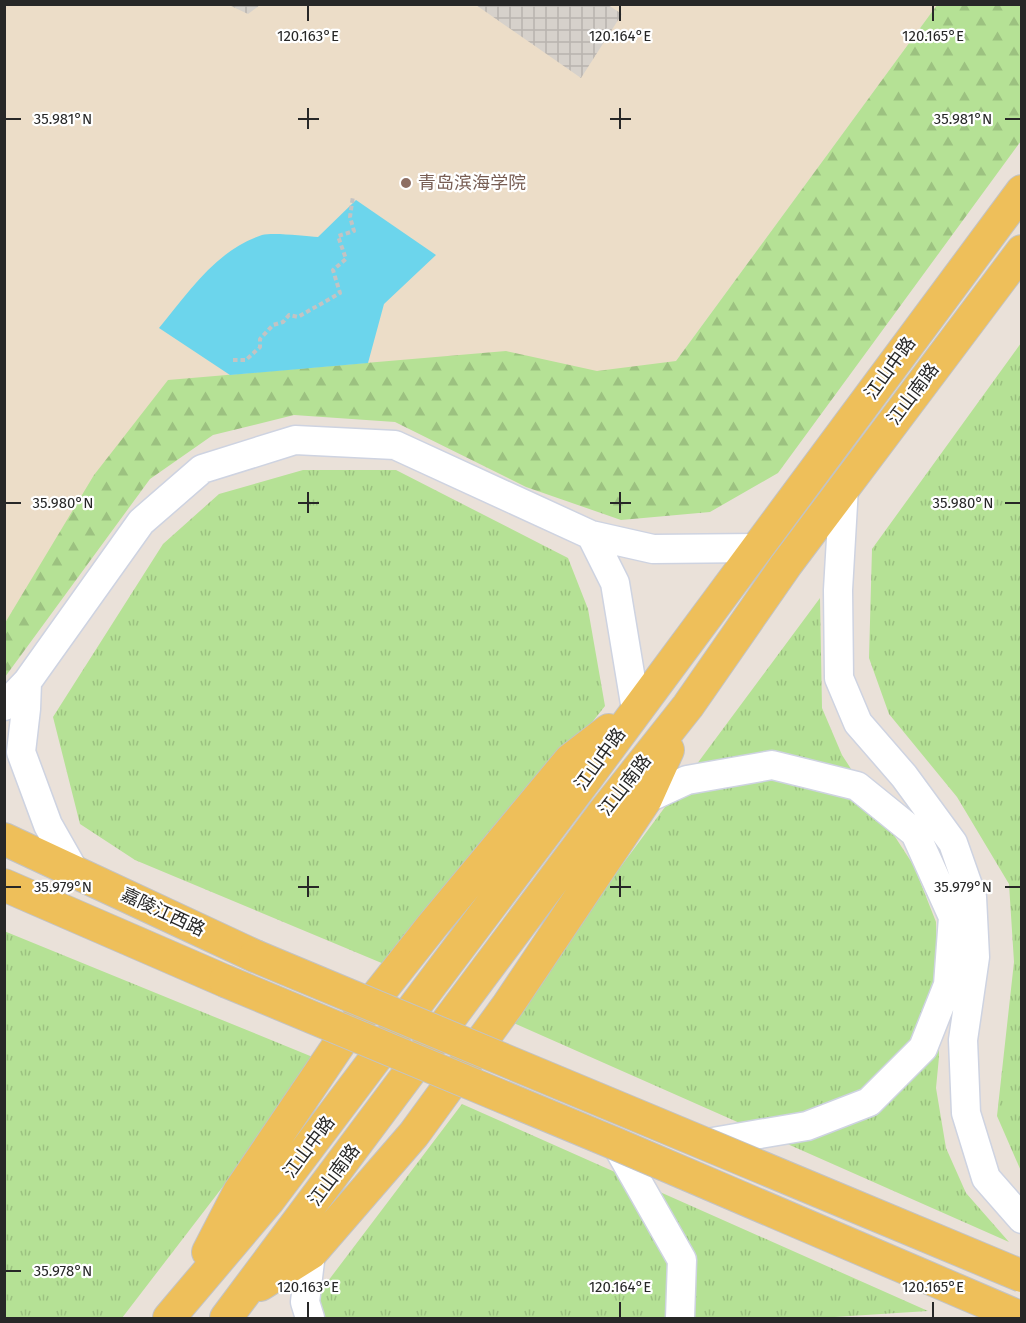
<svg xmlns="http://www.w3.org/2000/svg" width="1026" height="1323" font-family="'Fira Sans','Noto Sans SC',sans-serif">
<defs>
<pattern id="grass-tufts" width="24" height="20" patternUnits="userSpaceOnUse" patternTransform="scale(1.5)"><rect width="24" height="20" fill="#b5e195"/><path d="M3 7l-1-3M5 7V3M7 7l1-3M15 17l-1-3M17 17v-4M19 17l1-3" fill="none" stroke="#9cc180"/></pattern>
<pattern id="forest-firs" width="22" height="20" patternUnits="userSpaceOnUse" patternTransform="scale(1.5)"><rect width="22" height="20" fill="#b5e195"/><path d="M5 1l3.5 6h-7zM16 11l3.5 6h-7z" fill="#9cc180"/></pattern>
<pattern id="plaza-grid" width="8" height="8" patternUnits="userSpaceOnUse" patternTransform="scale(1.5)"><rect width="8" height="8" fill="#d6d1cb"/><path d="M0 4h8M4 0v8" fill="none" stroke="#b8b3ae"/></pattern>
</defs>
<rect width="100%" height="100%" fill="#eae1d9"/>
<path fill="#ecddc8" d="M5,5h932l-352,480 -220,-97 -194,25 -166,224z"/>
<path fill="url(#grass-tufts)" d="M1021,343v828l-24,-55 17,-154 -5,-78 -52,-87 -68,-83 -20,-56 3,-109z
M303,470h93l172,88 20,51 17,97 -209,263 -261,-109 -55,-36 -27,-107 110,-173 56,-50z
M820,598l2,110 20,47 72,111 22,56 3,135 -3,31 10,60 20,45 43,49 -502,-222z
M4,931l316,129 -198,258h-117z
M462,1104l466,207 -109,7h-519z"/>
<path fill="url(#forest-firs)" d="M937,5h84v136l-243,332 -68,39 -89,8 -95,-33 -131,-65 -101,-7 -81,20 -63,44 -145,198v-54l89,-148 74,-95 338,-29 91,20 79,-10z"/>
<path fill="url(#plaza-grid)" d="M229,5h31l-12,9z
M476,5h132l14,9 -41,64z"/>
<path fill="#6cd5ec" d="M356,200l80,55 -52,49 -16,59 -138,12 -71,-47c29,-35 57,-78 103,-93 11,-3 43,1 56,2z"/>
<g fill="none" stroke-linecap="round" stroke-linejoin="round">
<defs>
<path id="secondary" d="M844,487l-6,103 1,88 19,45 46,53 49,67 19,54 3,60 -12,83 3,73 20,65 36,41
M591,535l24,48 21,127
M27,682l114,-160 61,-53 93,-29 100,5 196,90 62,14 105,-1
M4,706l23,-24 -1,27 -5,43 27,73 25,44
M646,799l41,-19 85,-15 85,21 58,47 38,84 -5,68 -25,63 -54,54 -62,24 -100,17
M616,1144l66,116 -2,58
M310,1318l-5,-16 6,-49"/>
<path id="primary" d="M4,839l251,117
M4,885l221,96
M208,1252l31,-60 103,-152 90,-114 138,-166 39,-30
M260,1285l51,-32 103,-119 94,-129 138,-206 22,-49
M169,1318l99,-117 321,-426 433,-584
M226,1318l378,-506 84,-106 98,-141 236,-314"/>
</defs>
<use href="#secondary" stroke="#ced3e1" stroke-width="31"/>
<use href="#primary" stroke="#c3c3c3" stroke-width="34"/>
<path stroke="#c3c3c3" stroke-width="4" stroke-dasharray="4.5 3" stroke-linecap="butt" d="M233,360h13l14,-13v-8l13,-14 10,-3 6,-7 9,2 42,-24 -7,-23 13,-11 -8,-23 16,-5 -4,-14 3,-21"/>
<use href="#secondary" stroke="#fff" stroke-width="28"/>
<use href="#primary" stroke="#eebf5a" stroke-width="32"/>
<defs>
<path id="primary-bridge" d="M255,956l767,320
M225,981l391,163 406,174"/>
</defs>
<use href="#primary-bridge" stroke="#c3c3c3" stroke-width="34" stroke-linecap="butt"/>
<use href="#primary-bridge" stroke="#eebf5a" stroke-width="32"/>
</g>
<path fill="none" stroke="#272727" stroke-width="2" d="M308,6v15M620,6v15M933,6v15M308,108v21M620,108v21M6,119h15M298,119h21M610,119h21M1005,119h15M308,492v21M620,492v21M6,503h15M298,503h21M610,503h21M1005,503h15M308,876v21M620,876v21M6,887h15M298,887h21M610,887h21M1005,887h15M6,1271h15M308,1302v15M620,1302v15M933,1302v15"/>
<circle fill="#8d6e63" stroke="#fff" stroke-width="2" cx="406" cy="183" r="6"/>
<g text-anchor="middle" dominant-baseline="central" stroke-width="4.5" stroke-linejoin="round" paint-order="stroke">
<g font-size="18" fill="#785e54" stroke="#fff" text-anchor="start">
<text x="418" y="183">青岛滨海学院</text>
</g>
<g font-size="18" fill="#272727" stroke="#fff">
<text transform="translate(890 368) rotate(-54)">江山中路</text>
<text transform="translate(913 394) rotate(-53)">江山南路</text>
<text transform="translate(600 759) rotate(-54)">江山中路</text>
<text transform="translate(625 785) rotate(-52)">江山南路</text>
<text transform="translate(163 912) rotate(25)">嘉陵江西路</text>
<text transform="translate(309 1147) rotate(-53)">江山中路</text>
<text transform="translate(334 1175) rotate(-53)">江山南路</text>
</g>
</g>
<g font-size="15" text-anchor="middle" fill="#272727" stroke="#fff" stroke-width="4.5" stroke-linejoin="round" paint-order="stroke">
<text x="308" y="41">120.163°E</text>
<text x="620" y="41">120.164°E</text>
<text x="933" y="41">120.165°E</text>
<text x="63" y="124">35.981°N</text>
<text x="963" y="124">35.981°N</text>
<text x="63" y="508">35.980°N</text>
<text x="963" y="508">35.980°N</text>
<text x="63" y="892">35.979°N</text>
<text x="963" y="892">35.979°N</text>
<text x="63" y="1276">35.978°N</text>
<text x="308" y="1292">120.163°E</text>
<text x="620" y="1292">120.164°E</text>
<text x="933" y="1292">120.165°E</text>
</g>
<rect width="1026" height="1323" fill="none" stroke="#272727" stroke-width="12"/>
</svg>
